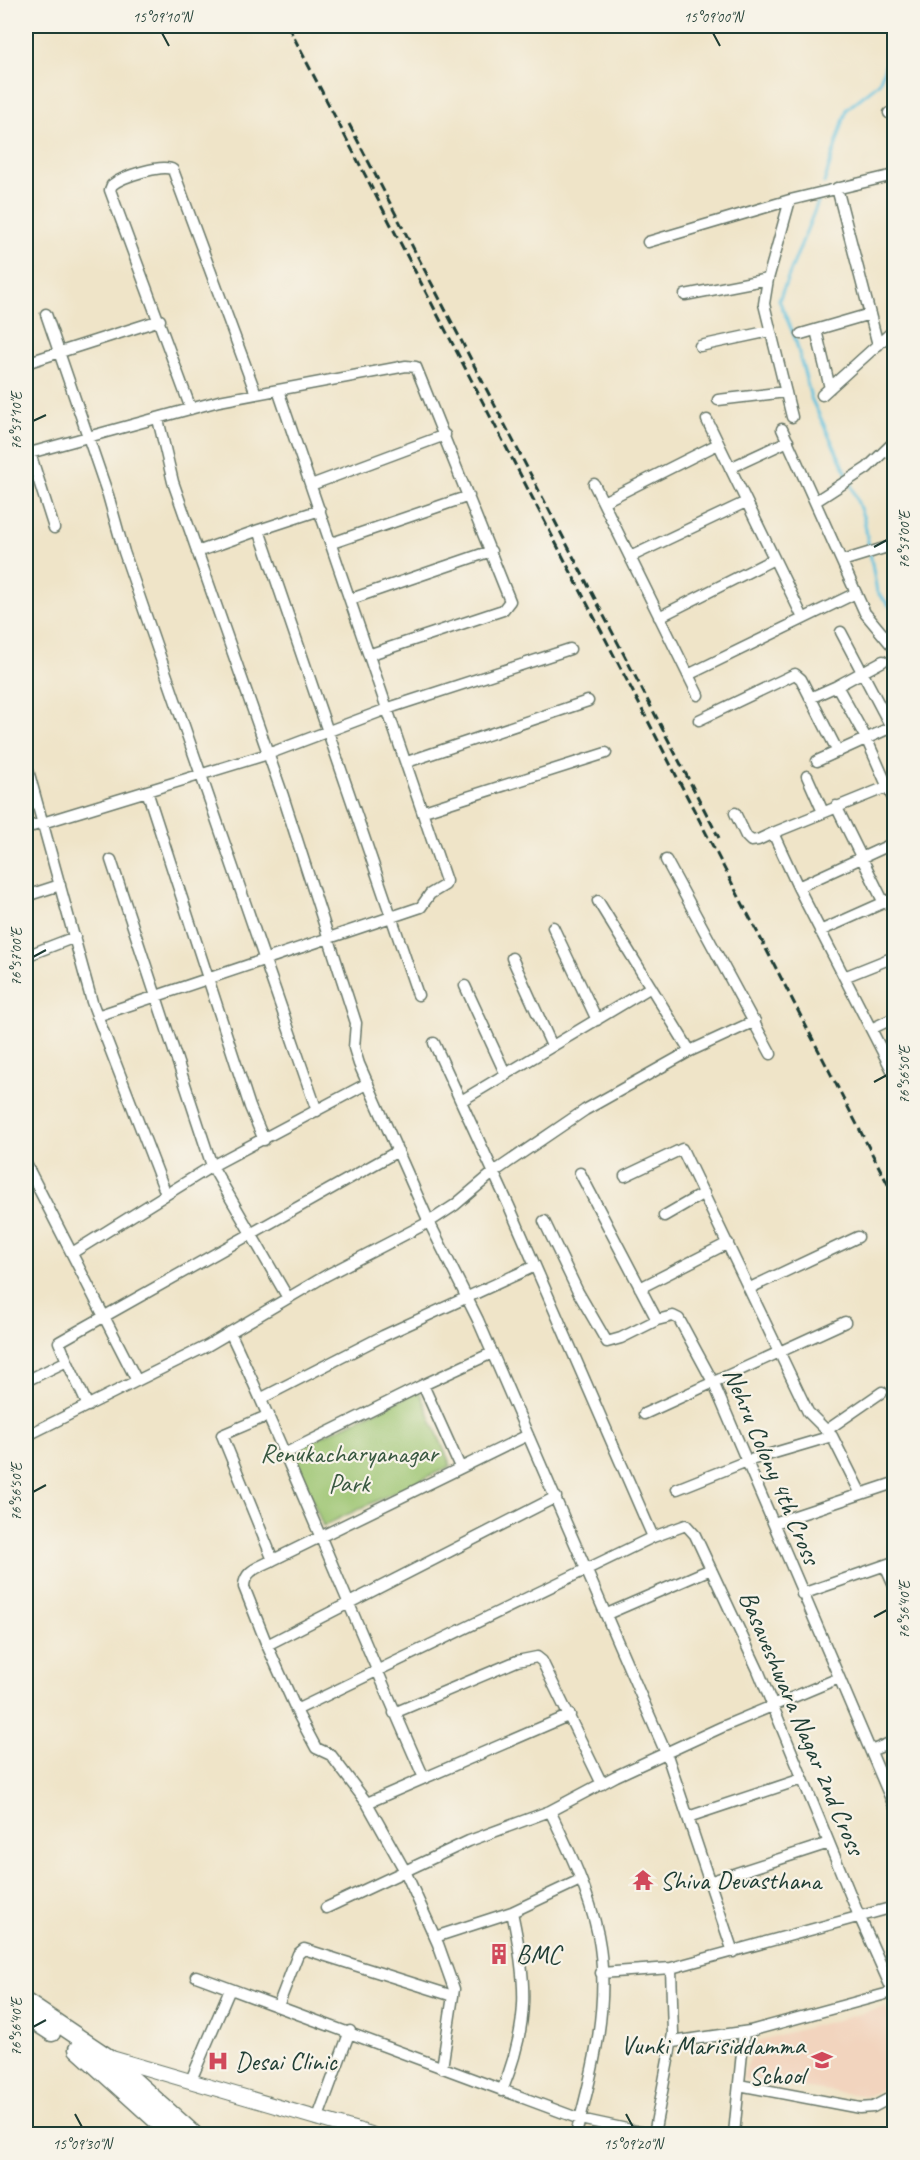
<svg xmlns="http://www.w3.org/2000/svg" width="920" height="2160" font-family="Caveat,sans-serif">
<rect width="100%" height="100%" fill="#f7f3e8"/>
<filter id="ink" filterUnits="userSpaceOnUse"><feTurbulence type="fractalNoise" baseFrequency=".0167" numOctaves="2"/><feDisplacementMap in="SourceGraphic" scale="12" xChannelSelector="R" yChannelSelector="G"/><feConvolveMatrix kernelMatrix="1 2 1 2 8 2 1 2 1" color-interpolation-filters="sRGB"/></filter>
<filter id="wash" filterUnits="userSpaceOnUse"><feTurbulence type="fractalNoise" baseFrequency=".008" numOctaves="4" result="noise"/><feDisplacementMap in="SourceGraphic" scale="24" xChannelSelector="R" yChannelSelector="G"/><feGaussianBlur stdDeviation="1.35" result="paint"/><feColorMatrix in="noise" values="0 0 0 0 0 0 0 0 0 0 0 0 0 0 0 0 0 1.4 0 .05"/><feComposite in="paint" operator="in"/></filter>
<g filter="url(#wash)">
<rect width="100%" height="100%" fill="#efe4c8"/>
<path fill="#f2d4be" d="M886,2007l8,20v56l-27,13 -125,-17 15,-38z"/>
<path fill="#9cc571" stroke="#5e8152" stroke-width="1.5" d="M419,1391l32,75 -128,60 -31,-76z"/>
<g fill="none" stroke-linecap="round" stroke-linejoin="round">
<path stroke="#5fc1de" stroke-width="3" d="M824,183l23,-74 32,-26 15,-41
M818,202l-39,98 16,38 16,60 37,78
M850,482l14,37 13,73 17,19"/>
</g>
</g>
<g filter="url(#ink)">
<g fill="none" stroke-linecap="round" stroke-linejoin="round">
<defs>
<path id="minor" d="M889,113l5,-1
M837,188l41,157
M790,200l-22,79 -4,25 28,113
M648,242l142,-42 104,-25
M685,295l83,-16
M46,314l62,181 16,57 193,559
M816,330l14,58
M801,334l69,-20
M700,346l70,-15
M26,363l134,-43
M822,395l72,-65
M718,400l68,-8
M191,409l-81,-219 2,-5c9,-8 51,-22 61,-15l83,224
M158,419l15,63 110,314 73,227 -2,25 5,16 70,158 49,98 190,438 65,194
M707,420l96,198
M782,429l83,184 29,35
M30,453l24,75
M26,454l193,-53 187,-35 10,1 94,234 -7,9 -132,44
M730,468l58,-27
M594,484l104,211
M311,485l134,-50
M816,501l51,-33 27,-26
M603,502l115,-58
M320,510l-61,20 159,465
M332,543l137,-47
M197,552l62,-22
M630,557l116,-55
M842,561l52,-16
M351,599l140,-48
M659,617l115,-58
M841,632l50,95
M688,675l168,-82
M837,686l46,-25
M810,698l27,-12 30,54 27,61
M699,720l96,-46 6,5 37,73
M817,761l77,-35
M407,762l181,-61
M26,763l66,239 74,192
M807,776l16,36
M147,791l103,316 14,33
M836,806l48,97
M424,811l182,-58
M735,813l11,23 5,5 7,-1 15,-7 25,54 96,187
M26,828l242,-74 127,-48 175,-57
M773,833l121,-49
M111,860l101,306 76,132
M666,860l105,194
M798,887l96,-44
M26,896l34,-11
M598,901l92,150
M553,927l44,93
M820,931l74,-33
M26,956l49,-19
M512,958l40,88
M844,977l50,-20
M465,986l41,89
M97,1016l324,-109 9,-13 15,-9 1,-4 -168,-491
M871,1029l23,-11
M434,1043l75,163 144,331
M461,1101l190,-114
M26,1164l111,217
M580,1173l77,147 16,-4 6,3 34,63 181,424
M625,1176l57,-27 126,263 24,24 29,58
M664,1216l40,-23
M544,1221l34,71 29,50 14,-4 36,-18
M72,1253l140,-87 156,-83
M640,1288l88,-45
M750,1288l108,-51
M230,1332c69,147 128,298 194,446
M67,1361l21,45
M26,1381l41,-20 -8,-19 7,-4 332,-187
M423,1385l69,-32
M262,1398l121,-62 150,-69
M644,1414l201,-92
M827,1430l55,-38
M26,1436l181,-90 120,-71 102,-53 26,-17 39,-33 91,-62 105,-59 65,-30
M286,1453l137,-68 37,82
M677,1489l70,-28 85,-25
M774,1523l120,-40
M273,1560l255,-125
M885,1566l9,20
M802,1594l92,-32
M607,1614l104,-45
M267,1645l-23,-58c0,-17 16,-20 29,-27l-51,-125 47,-20
M296,1710l357,-173 33,-12 9,10 63,135 99,241 37,83
M394,1713l123,-52 20,-4 5,4 60,123
M871,1751l23,-10
M367,1803l203,-88
M550,1811c19,39 39,81 48,124 13,65 -5,137 -22,199
M688,1817l114,-38
M709,1882l120,-39
M326,1908l143,-67 81,-30 66,-35 106,-49 117,-49
M435,1937l77,-25 68,-32
M601,1973l70,-5 223,-61
M196,1976l384,143 70,15
M278,2006l20,-52 6,-5 149,47
M672,2042l78,-11 143,-39
M442,2068l12,-79 -16,-45 -33,-73 -38,-68 -36,-48 -15,-7 -17,-32 -32,-71 289,-148
M191,2080l39,-91
M739,2085l121,23 13,-1 21,-11
M502,2091c28,-69 25,-108 10,-179
M317,2120l33,-89
M654,2134l19,-100 -2,-66
M734,2134l10,-102"/>
<path id="secondary" d="M108,2057l263,77"/>
<path id="primary" d="M26,2002l82,55 86,77
M26,2016l26,17
M77,2049l94,85"/>
</defs>
<use href="#minor" stroke="#687768" stroke-width="13"/>
<use href="#secondary" stroke="#687768" stroke-width="16"/>
<use href="#primary" stroke="#687768" stroke-width="19"/>
<use href="#minor" stroke="#fff" stroke-width="10"/>
<use href="#secondary" stroke="#fff" stroke-width="14"/>
<use href="#primary" stroke="#fff" stroke-width="16"/>
<path stroke="#1f3d34" stroke-width="3" stroke-dasharray="9 4.5" stroke-linecap="butt" d="M288,26l606,1170
M349,124l370,714"/>
</g>
</g>
<path fill="none" stroke="#1f3d34" stroke-width="2" d="M162,33l7,13M713,33l7,13M33,421l13,-6M874,547l13,-7M33,957l13,-7M874,1082l13,-7M33,1492l13,-7M874,1617l13,-7M33,2027l13,-7M75,2114l7,13M626,2114l7,13"/>
<defs>
<symbol id="temple-bare" viewBox="-9 -9 18 18"><path d="M0-6L5-2H3V0L6.5 2.5H4V6H1.5V3h-3V6H-4V2.5H-6.5L-3 0V-2H-5Z" fill="#d1495b" stroke="#f7f3e8" stroke-width="2.5" paint-order="stroke"/></symbol>
<symbol id="building-bare" viewBox="-9 -9 18 18"><path d="M-4-6H4V6H1V3H-1V6H-4ZM-2.5-4.3h1.7v1.8h-1.7ZM.8-4.3h1.7v1.8H.8ZM-2.5-1h1.7V.8h-1.7ZM.8-1h1.7V.8H.8Z" fill="#d1495b" stroke="#f7f3e8" stroke-width="2.5" paint-order="stroke"/></symbol>
<symbol id="school-bare" viewBox="-9 -9 18 18"><path d="M0-5L7-2L0 1L-7-2ZM-4 1L0 2.5L4 1V4Q0 6-4 4Z" fill="#d1495b" stroke="#f7f3e8" stroke-width="2.5" paint-order="stroke"/></symbol>
<symbol id="hospital-bare" viewBox="-9 -9 18 18"><path d="M-5-5h3v3.5h4V-5h3V5h-3V1.5h-4V5h-3Z" fill="#d1495b" stroke="#f7f3e8" stroke-width="2.5" paint-order="stroke"/></symbol>
</defs>
<g fill-rule="evenodd">
<use href="#temple-bare" x="628" y="1865" width="30" height="30"/>
<use href="#building-bare" x="484" y="1939" width="30" height="30"/>
<use href="#school-bare" x="807" y="2045" width="30" height="30"/>
<use href="#hospital-bare" x="203" y="2046" width="30" height="30"/>
</g>
<g text-anchor="middle" dominant-baseline="central" stroke-width="4.5" stroke-linejoin="round" paint-order="stroke">
<g font-size="26" fill="#385840" stroke="#f7f3e8">
<text x="349" y="1453">Renukacharyanagar<tspan x="349" dy="30">Park</tspan></text>
</g>
<g font-size="26" fill="#1f3d34" stroke="#f7f3e8">
<text transform="translate(772 1466) rotate(67)">Nehru Colony 4th Cross</text>
<text transform="translate(802 1723) rotate(67)">Basaveshwara Nagar 2nd Cross</text>
</g>
<g font-size="26" fill="#1f3d34" stroke="#f7f3e8" text-anchor="start">
<text x="660" y="1880">Shiva Devasthana</text>
<text x="516" y="1954">BMC</text>
<text x="805" y="2045" text-anchor="end">Vunki Marisiddamma<tspan x="805" dy="30">School</tspan></text>
<text x="235" y="2061">Desai Clinic</text>
</g>
</g>
<rect width="920" height="2160" fill="none" stroke="#f7f3e8" stroke-width="66"/>
<rect x="33" y="33" width="854" height="2094" fill="none" stroke="#1f3d34" stroke-width="2"/>
<g font-size="15" text-anchor="middle" fill="#1f3d34">
<text x="162" y="22">15°09'10"N</text>
<text x="713" y="22">15°09'00"N</text>
<text transform="translate(16 421) rotate(-90)" y="5">76°57'10"E</text>
<text transform="translate(904 540) rotate(-90)" y="5">76°57'00"E</text>
<text transform="translate(16 957) rotate(-90)" y="5">76°57'00"E</text>
<text transform="translate(904 1075) rotate(-90)" y="5">76°56'50"E</text>
<text transform="translate(16 1492) rotate(-90)" y="5">76°56'50"E</text>
<text transform="translate(904 1610) rotate(-90)" y="5">76°56'40"E</text>
<text transform="translate(16 2027) rotate(-90)" y="5">76°56'40"E</text>
<text x="82" y="2149">15°09'30"N</text>
<text x="633" y="2149">15°09'20"N</text>
</g>
</svg>
